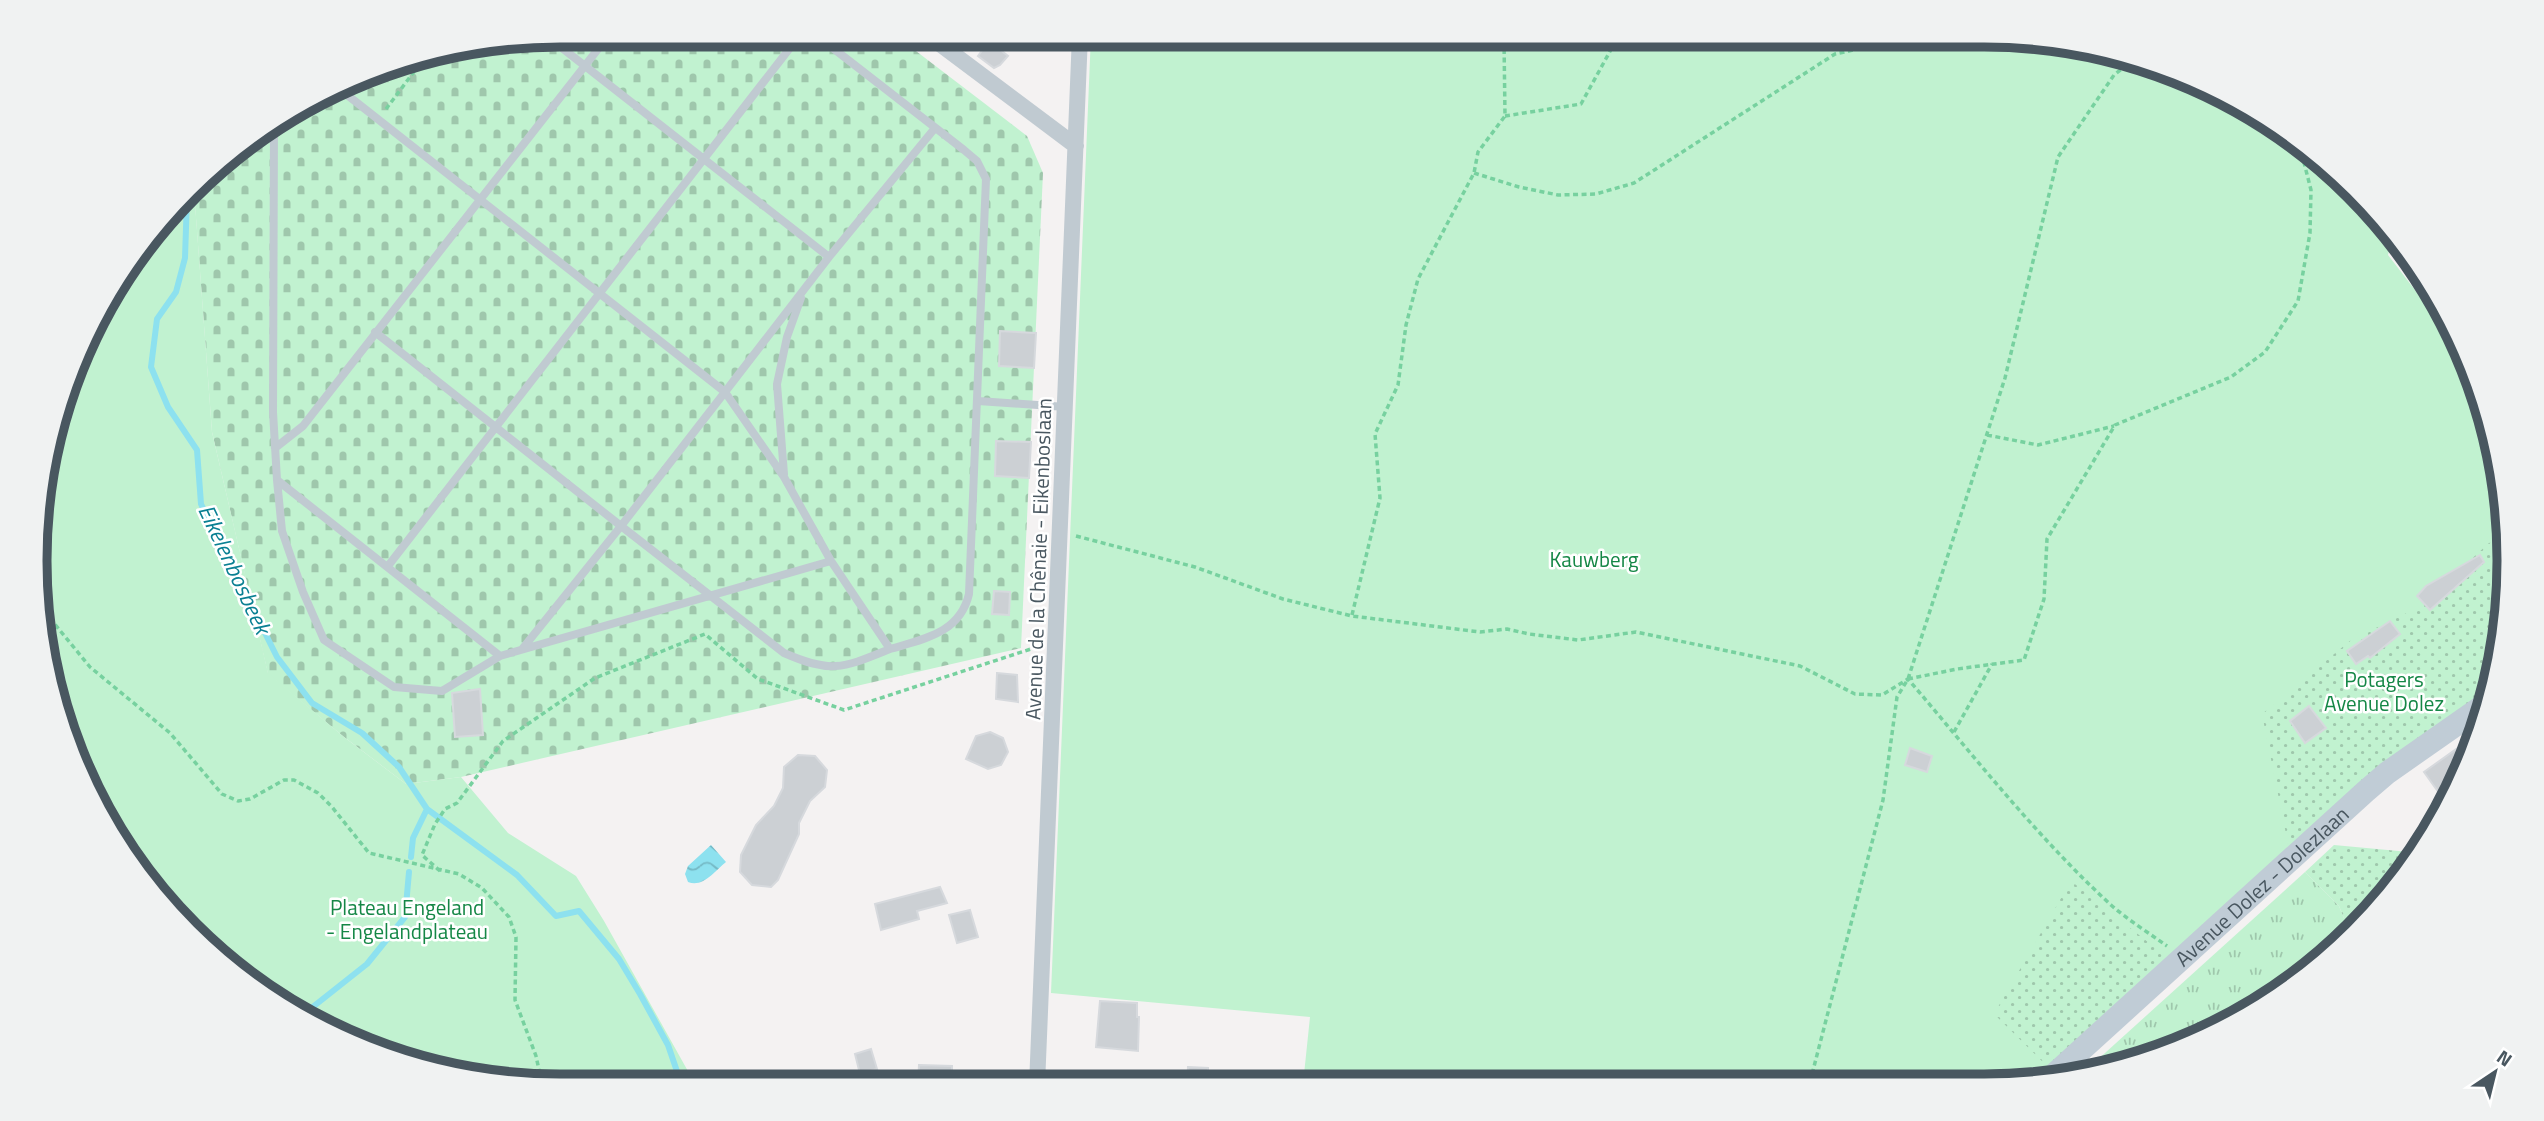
<svg xmlns="http://www.w3.org/2000/svg" width="2544" height="1121" font-family="'Titillium Web',sans-serif">
<defs>
<pattern id="grass-tufts" width="24" height="20" patternUnits="userSpaceOnUse" patternTransform="scale(1.75)"><rect width="24" height="20" fill="#c1f2d0"/><path d="M3 7l-1-3M5 7V3M7 7l1-3M15 17l-1-3M17 17v-4M19 17l1-3" fill="none" stroke="#9fc7ac"/></pattern>
<pattern id="cemetery-stones" width="16" height="16" patternUnits="userSpaceOnUse" patternTransform="scale(1.75)"><rect width="16" height="16" fill="#c1f2d0"/><path d="M2 7V4a2 2 0 0 1 4 0v3zM10 15v-3a2 2 0 0 1 4 0v3z" fill="#9fc7ac"/></pattern>
<pattern id="garden-dots" width="8" height="8" patternUnits="userSpaceOnUse" patternTransform="scale(1.75)"><rect width="8" height="8" fill="#c1f2d0"/><path d="M2 2h.1M6 6h.1" fill="none" stroke="#9fc7ac" stroke-width="1.8" stroke-linecap="round"/></pattern>
<pattern id="water-waves" width="16" height="10" patternUnits="userSpaceOnUse" patternTransform="scale(1.75)"><rect width="16" height="10" fill="#8de1ef"/><path d="M0 5q4-4 8 0t8 0" fill="none" stroke="#75b9c5"/></pattern>
</defs>
<rect width="100%" height="100%" fill="#f4f2f2"/>
<path fill="url(#grass-tufts)" d="M2305,872l34,34 11,27 -20,23 -114,76 -132,40z"/>
<path fill="url(#cemetery-stones)" d="M561,35h334l132,101 16,37 -22,475 -560,129 -55,7 -62,-47 -76,-63 -56,-242 -18,-241 20,-26 84,-60 93,-42z"/>
<path fill="#c1f2d0" d="M1091,35h893l169,28 94,43 83,60 63,67 -5,22 77,100 26,70 17,102 -4,102 -14,61 -100,70 -353,321 -734,3 7,-67 -259,-24z
M194,190l18,242 56,241 76,64 62,47 55,-7 47,56 68,43 28,45 85,152v13h-128l-170,-28 -93,-42 -84,-60 -109,-133 -60,-160 -10,-103 10,-102 60,-160z"/>
<path fill="url(#garden-dots)" d="M2508,536l-4,93 -14,61 -100,70 -101,89 -27,-135 89,-74 68,-33 70,-64z
M2334,845l86,8 -70,80 -11,-27 -34,-34z
M2071,881l97,77 -117,112 -57,-56z"/>
<path fill="url(#water-waves)" d="M711,845l15,17c-11,9 -23,26 -38,20l-3,-8 3,-8z"/>
<g fill="none" stroke-linecap="round" stroke-linejoin="round">
<path stroke="#8de1ef" stroke-width="6" d="M187,198l-2,60 -9,34 -19,27 -6,48 17,40 29,43 4,54 76,153 35,46 50,30 37,34 28,42 90,66 39,41 23,-5 40,48 21,35 28,51 14,41
M411,857l2,-19 14,-29
M300,1017l67,-53 38,-47 4,-45"/>
</g>
<path fill="#ccd0d4" stroke="#d6d9dd" stroke-width="2" d="M989,41l19,15 -8,9 -6,3 -16,-12z
M1000,331l36,2 -2,35 -35,-2z
M996,441l35,1 -2,36 -34,-2z
M2480,555l4,7 -54,48 -13,-14 9,-10z
M994,591l16,1 -1,23 -17,-1z
M2390,621l10,13 -30,24 -2,-2 -12,8 -9,-13z
M997,673l20,2 1,27 -22,-3z
M480,689l3,46 -28,2 -3,-44z
M2309,706l17,22 -21,15 -15,-22z
M990,732l13,6 5,14 -7,13 -13,4 -22,-10 10,-23z
M2480,732l-32,64 -4,-6 -5,3 -15,-21z
M1910,748l22,8 -5,16 -22,-7z
M798,755l17,1 12,14 -2,17 -15,14 -11,22v11l-21,46 -7,7 -19,-2 -12,-13 1,-17 15,-30 18,-19 9,-18 1,-21z
M940,887l7,16 -30,8 2,8 -38,11 -6,-26z
M970,910l8,27 -21,6 -8,-28z
M1100,1001l37,2v14h2l-1,34 -42,-4z
M871,1049l6,20 -17,5 -5,-20z
M919,1065l33,1v17l-34,2z
M1188,1067l20,1v16h-21z"/>
<g fill="none" stroke-linecap="round" stroke-linejoin="round">
<path stroke="#77d19f" stroke-width="3.5" stroke-dasharray="5 3.5" stroke-linecap="butt" d="M386,109l39,-52
M1505,116l76,-12 38,-69
M1474,173l45,14 39,8 38,-1 38,-11 201,-129 87,-19
M1987,435l51,10 76,-19
M1076,536l119,31 88,32 69,17 128,16 27,-3 22,5 49,6 58,-8 164,34 55,28 27,1 26,-16c66,77 128,157 203,226 17,15 38,28 56,41
M39,605l51,62 80,66 52,61 16,7 12,-2 34,-19h10l24,13 14,14 37,46 90,21 23,14 27,29 7,20 -1,63 21,56 3,14 -4,12
M1352,615l28,-117 -5,-64 23,-49 8,-60 12,-46 56,-106 4,-21 27,-36 -1,-76 3,-5
M1908,679l49,-10 67,-9 20,-61 3,-60 68,-114 116,-48 34,-25 33,-51 12,-68 1,-43 -12,-47
M1954,732l38,-68
M440,871l-18,-16 13,-31 10,-15 12,-6 46,-62 92,-63 110,-44 53,45 86,31 193,-63
M1810,1082l73,-282 14,-103 11,-18 97,-301 53,-221 56,-82 19,-15"/>
<path stroke="#c0cad1" stroke-width="8" d="M548,37l281,220 -104,135 59,85 47,84 59,88c34,-10 70,-16 79,-55l17,-415 -9,-18 -13,-11 -148,-115
M337,87l388,305 -104,134 163,127c48,21 59,15 106,-4
M274,123l-1,289 4,68 223,176 331,-95
M829,257l106,-129
M375,332l246,194 -98,122
M978,401l88,6
M275,448l28,-22 306,-391
M784,474l-7,-90 10,-47 14,-39
M277,480l5,51 21,61 21,48 70,47 48,4 58,-35
M388,566l412,-531"/>
<path stroke="#c0cad1" stroke-width="16" d="M928,35l148,111
M1037,1085l43,-1050"/>
<path stroke="#c0ccd6" stroke-width="23" id="s1" d="M2047,1081l319,-290 21,-18 100,-70"/>
</g>
<g text-anchor="middle" dominant-baseline="central" stroke-width="5" stroke-linejoin="round" paint-order="stroke">
<g font-size="21" fill="#495760" stroke="#fff">
<text transform="translate(1038 559) rotate(-88)">Avenue de la Chênaie - Eikenboslaan</text>
<text stroke="none"><textPath href="#s1" startOffset="290">Avenue Dolez - Dolezlaan</textPath></text>
</g>
<g font-size="21" fill="#158746" stroke="#fff">
<text x="1594" y="559">Kauwberg</text>
<text x="2384" y="679">Potagers<tspan x="2384" dy="24">Avenue Dolez</tspan></text>
<text x="407" y="907">Plateau Engeland<tspan x="407" dy="24">- Engelandplateau</tspan></text>
</g>
<g font-size="23" font-style="italic" fill="#0a8093" stroke="#fff">
<text transform="translate(235 569) rotate(65)">Eikelenbosbeek</text>
</g>
</g>
<path d="M0 0H2544V1121H0ZM560 47H1984A513 513 0 0 1 2497 560V561A513 513 0 0 1 1984 1074H560A513 513 0 0 1 47 561V560A513 513 0 0 1 560 47Z" fill="#f0f2f2" fill-rule="evenodd"/>
<path fill="none" stroke="#495760" stroke-width="9" d="M560 47H1984A513 513 0 0 1 2497 560V561A513 513 0 0 1 1984 1074H560A513 513 0 0 1 47 561V560A513 513 0 0 1 560 47Z"/>
<g transform="translate(2495 1072) rotate(35)" stroke="#ffffff" stroke-width="5" paint-order="stroke">
<path d="M0-5L12 26L0 18L-12 26Z" fill="#495760"/>
<text y="-10" font-size="19" font-weight="bold" text-anchor="middle" fill="#495760">N</text>
</g>
</svg>
